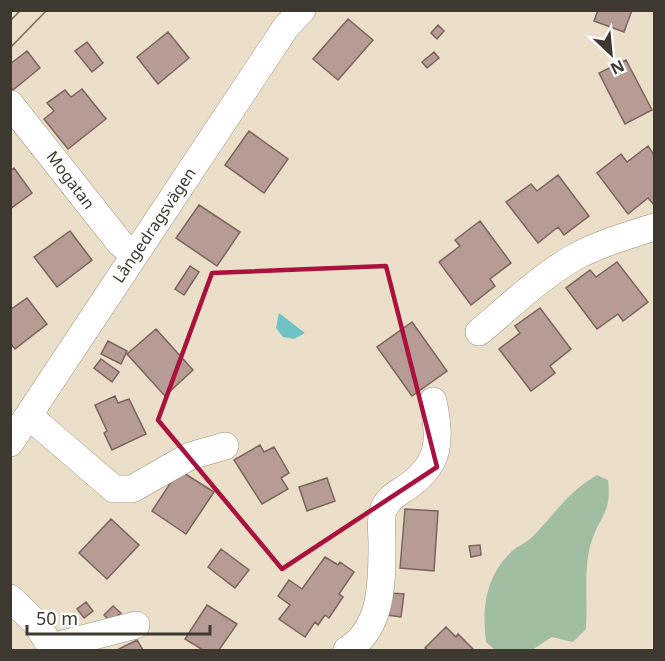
<svg xmlns="http://www.w3.org/2000/svg" width="665" height="661" font-family="'Noto Sans',sans-serif">
<rect width="100%" height="100%" fill="#ecdfc9"/>
<path fill="#a1bea3" d="M597,475l11,5c4,33 -8,35 -17,63 -8,27 -3,58 -5,86l-13,13 -21,-5 -20,13h-37l-9,-8c-4,-34 -1,-64 25,-90 5,-5 13,-8 19,-13 25,-24 35,-45 67,-64z"/>
<path fill="#6fc2c6" d="M279,313l26,20 -11,6 -11,-2 -7,-9z"/>
<path fill="#b69c95" stroke="#7c645e" stroke-width="1.5" d="M598,10h34l-8,22 -30,-11z
M348,19l25,21 -35,40 -25,-21z
M438,25l6,6 -7,8 -6,-6z
M168,32l21,26 -31,26 -21,-27z
M87,42l16,21 -11,9 -17,-21z
M27,51l13,17 -27,22 -3,-3v-23z
M434,52l5,6 -12,10 -5,-6z
M626,60l26,50 -27,14 -26,-51z
M82,89l24,30 -38,30 -24,-30 10,-8 -7,-8 18,-13 6,7z
M249,131l39,28 -24,34 -39,-28z
M648,146l6,9v50l-6,-7 -20,16 -31,-41 24,-19 6,8z
M14,168l18,25 -22,16v-38z
M558,175l31,41 -25,19 -6,-8 -20,16 -32,-41 25,-18 6,7z
M199,205l41,27 -23,34 -41,-28z
M480,221l31,42 -21,16 5,7 -24,19 -32,-43 21,-16 -5,-6z
M70,231l22,29 -35,27 -23,-30z
M617,262l31,40 -25,19 -5,-7 -21,15 -31,-41 24,-18 6,7z
M190,266l9,6 -15,23 -9,-6z
M27,298l20,26 -32,25 -5,-6v-33z
M540,308l31,41 -21,17 5,7 -24,18 -32,-42 21,-16 -5,-7z
M412,322l35,49 -35,25 -35,-49z
M156,329l37,41 -28,26 -38,-42z
M108,341l19,10 -6,13 -20,-10z
M101,359l18,13 -7,10 -18,-14z
M115,396l3,7 11,-4 17,35 -34,16 -8,-17 3,-2 -12,-26z
M260,445l4,7 10,-5 15,26 -8,5 7,11 -26,15 -28,-44z
M179,470l35,22 -28,42 -34,-23z
M327,478l8,23 -28,10 -8,-24z
M405,509l33,2 -4,60 -34,-3z
M111,519l28,26 -32,34 -28,-26z
M480,545l1,10 -10,2 -2,-11z
M221,549l28,21 -14,18 -27,-21z
M325,557l13,8 2,-3 14,10 -15,22 4,3 -14,21 -4,-3 -7,10 -3,-3 -10,15 -26,-18 11,-14 -12,-9 11,-16 13,9z
M390,593l14,1 -3,23 -14,-2z
M86,602l7,9 -9,7 -7,-9z
M207,605l30,19 -18,26h-16l-18,-11z
M113,606l8,7 -10,9 -7,-7z
M446,627l10,10 2,-3 16,16h-46l-3,-2z
M137,640l6,10h-26z"/>
<g fill="none" stroke-linecap="round" stroke-linejoin="round">
<defs>
<path id="minor" d="M10,104l110,139 14,11
M479,332c30,-25 60,-54 94,-74 25,-14 54,-22 81,-31
M29,416l85,73h18l58,-33 35,-10
M10,443l276,-416 16,-17
M10,598l26,25 17,27
M51,647l85,-22
M347,650c36,-22 35,-69 35,-107 0,-10 -2,-22 1,-32 3,-11 13,-17 21,-22 37,-24 37,-48 29,-88"/>
</defs>
<use href="#minor" stroke="#9c917c" stroke-width="28"/>
<use href="#minor" stroke="#fff" stroke-width="27"/>
<path stroke="#736c5f" stroke-width="1.5" d="M10,21l11,-11
M10,48l37,-38"/>
</g>
<path fill="none" stroke="#a9123e" stroke-width="4.5" stroke-linejoin="round" d="M386,266l51,201 -155,102 -124,-149 54,-147z"/>
<g text-anchor="middle" dominant-baseline="central" stroke-width="4.5" stroke-linejoin="round" paint-order="stroke">
<g font-size="16" fill="#3e3930" stroke="#fff">
<text transform="translate(71 180) rotate(53)">Mogatan</text>
<text transform="translate(154 225) rotate(-56)">Långedragsvägen</text>
</g>
</g>
<rect width="665" height="661" fill="none" stroke="#3e3930" stroke-width="24"/>
<g transform="translate(611 54) rotate(154)" stroke="#ffffff" stroke-width="4.5" paint-order="stroke">
<path d="M0-4.5L10 22L0 15L-10 22Z" fill="#3e3930"/>
<text y="-9" font-size="16" font-weight="bold" text-anchor="middle" fill="#3e3930">N</text>
</g>
<path d="M27 625v9h183v-9" fill="none" stroke="#3e3930" stroke-width="3"/>
<text x="36" y="625" font-size="18" fill="#3e3930" stroke="#ffffff" stroke-width="4.5" paint-order="stroke">50 m</text>
</svg>
